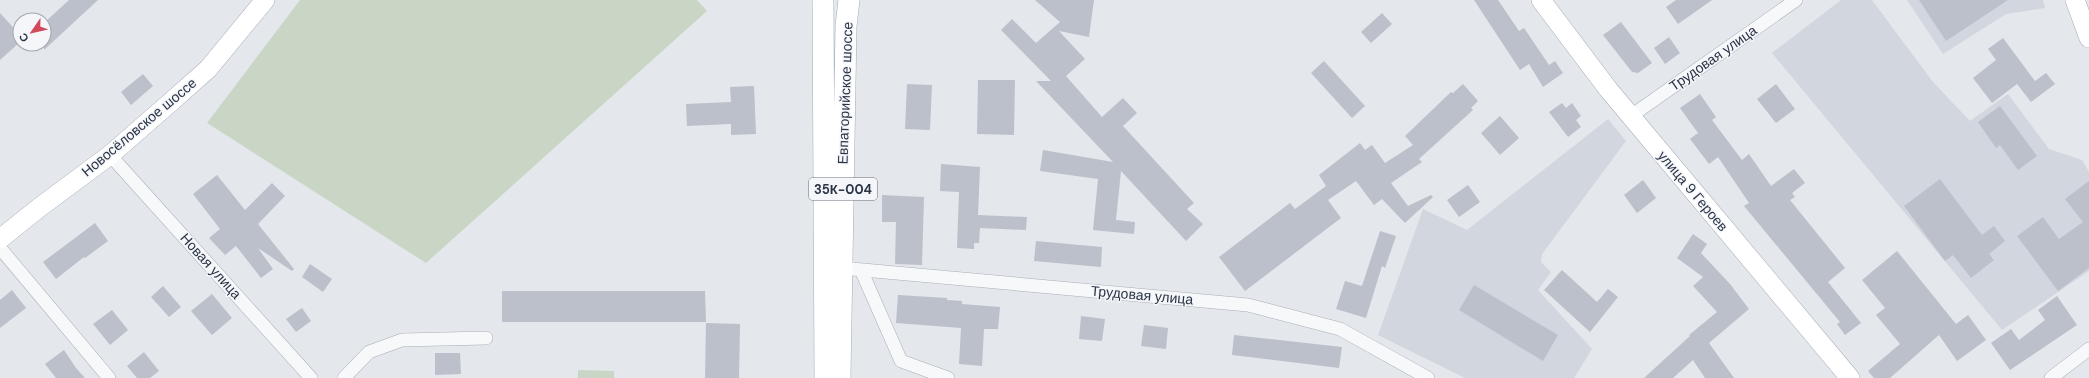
<svg xmlns="http://www.w3.org/2000/svg" width="2089" height="378" font-family="'DM Sans',sans-serif">
<rect width="100%" height="100%" fill="#e4e7ec"/>
<path fill="#d2d6de" d="M1841,0h31l61,82 37,39 38,-27 41,55 33,11 7,12v99l-87,59 -230,-277z
M1907,0h136l2,8 -39,6 -63,40z
M1608,119l18,22 -84,113 -1,8 10,10 -13,18 54,59 -18,29h-109l-87,-43 45,-126 44,21z"/>
<path fill="#c9d6c5" d="M300,0h397l10,11 -281,252 -219,-140z
M578,370l36,1v7h-36z"/>
<path fill="#bbc0ca" d="M69,0h29l-54,50v-27z
M1035,0h59l-5,37 -30,-6 26,28 -19,17 36,41 21,-19 14,15 -14,13 71,77 -7,6 16,15 -17,17 -65,-70 -5,49 19,2 -1,12 -41,-4 5,-51 -58,-8 3,-21 70,12 -77,-81h15l-50,-51 11,-11 24,24 24,-21z
M1474,0h24l21,31 5,-3 25,37 6,-4 8,12 -20,14 -14,-23 -9,6z
M1676,0h36l-34,24 -12,-17z
M1919,0h89l-62,41z
M0,13l20,22v7l-20,18z
M1382,13l10,11 -21,19 -10,-11z
M1621,22l31,41 -14,10 -6,-1 -29,-37z
M1669,37l11,16 -15,11 -11,-16z
M2003,38l32,43 11,-8 9,11 -24,18 -14,-18 -25,19 -19,-25 23,-18 -8,-11z
M1324,61l41,45 -13,12 -41,-45z
M143,74l10,12 -22,19 -10,-13z
M978,80h37l-1,55 -37,-1z
M907,84l25,1 -2,45 -25,-1z
M1463,84l15,17 -7,7 2,2 -54,49 3,3 -31,21 17,23 23,-11 2,2 -28,26 -23,-24 -8,6 -18,-24 -28,19 13,18 -96,73 -26,-34 71,-54 5,6 31,-23 -7,-11 41,-32 5,7 7,-5 13,18 28,-18 -8,-9 46,-44 2,1z
M1776,84l19,25 -19,14 -19,-24z
M754,86l2,48 -25,1v-11l-44,2 -1,-22 45,-2 -1,-15z
M1700,94l16,23 -4,3 30,40 7,-6 22,32 23,-17 11,14 -13,10 3,4 -5,3 55,68 -17,14 33,41 -16,12 -8,-11 3,-2 -96,-116 5,-3 -31,-46 -9,7 -19,-25 8,-6 -18,-25z
M1562,103l4,5 6,-5 9,13 -5,4 5,7 -13,10 -19,-25z
M2000,106l37,50 -19,14 -18,-25 -4,3 -18,-26z
M1500,116l19,22 -19,17 -19,-22z
M941,164l39,3 -2,48 49,2 -1,13 -46,-2 -1,15h-5v6l-17,-1 2,-56 -19,-1z
M217,175l28,35 27,-27 13,13 -27,28 36,45 -2,2 -34,-23 15,21 -12,9 -25,-32 -11,9 -16,-17 11,-9 -27,-35z
M1940,179l42,56 12,-9 11,15 -16,13 5,6 -23,18 -18,-23 -8,6 -41,-55z
M1643,180l13,18 -19,15 -13,-18z
M2089,181v87l-31,23 -41,-55 26,-19 16,22 24,-17 -18,-23z
M1468,185l12,17 -21,15 -12,-17z
M882,195l42,2 -2,68 -27,-1 1,-42h-14z
M95,223l13,18 -23,17 -1,-1 -28,22 -13,-17z
M1380,231l16,5 -11,32 -3,-2 -16,52 -30,-9 9,-28 17,5z
M1693,234l14,10 -6,9 29,31 19,25 -40,34 25,35h-29l-12,-18 -20,18h-29l46,-42 -1,-1 28,-23 -24,-26 10,-9 -26,-19z
M1036,241l66,6 -1,20 -67,-6z
M1897,251l59,73 12,-9 18,25 -29,21 -18,-26 -49,43h-16l-6,-7 32,-27 -24,-29 9,-7 -23,-28z
M310,264l22,15 -9,13 -21,-15z
M1562,270l35,32 11,-13 10,8 -28,35 -46,-42z
M1474,285l84,50 -15,26 -84,-51z
M163,286l18,21 -12,10 -18,-20z
M12,290l14,18 -26,20v-28z
M502,291h203l1,31h-204z
M212,294l20,24 -20,17 -21,-24z
M898,295l49,3v2l15,1v3l38,3 -2,22h-14l-2,37 -23,-2 2,-36 -65,-5z
M2057,296l20,29 -67,45 -19,-27 20,-14 8,11 26,-20 -7,-10z
M302,308l9,13 -15,11 -10,-13z
M112,310l16,20 -18,15 -17,-21z
M1081,316l24,3 -3,22 -23,-2z
M706,323l34,1 -1,54h-34z
M1144,325l24,3 -2,21 -25,-3z
M1234,335l108,12 -3,21 -107,-13z
M64,350l12,18 9,10h-29l-11,-14z
M144,352l15,19 -9,7h-13l-10,-12z
M435,353h25l1,21 -26,1z"/>
<g fill="none" stroke-linecap="round" stroke-linejoin="round">
<defs>
<path id="street" d="M1631,116l165,-116
M110,155l201,223
M0,248l109,130
M841,268l407,37 92,24 88,49
M861,270l40,91 47,17
M344,378l25,-26 33,-12 84,-2
M2051,378l38,-29"/>
<path id="secondary" d="M1541,0l67,89 242,289
M2075,0l14,38
M0,239l40,-32 70,-52 62,-54 36,-32 57,-69"/>
<path id="primary" d="M823,0l2,378
M840,378l6,-352 3,-26"/>
</defs>
<use href="#street" stroke="#a9aeb7" stroke-width="14"/>
<use href="#secondary" stroke="#a9aeb7" stroke-width="20"/>
<use href="#primary" stroke="#a3abb8" stroke-width="22"/>
<use href="#street" stroke="#f7f8fa" stroke-width="13"/>
<use href="#secondary" stroke="#fff" stroke-width="19"/>
<use href="#primary" stroke="#fff" stroke-width="21"/>
</g>
<g text-anchor="middle" dominant-baseline="central" stroke-width="3" stroke-linejoin="round" paint-order="stroke">
<rect fill="#f4f6f9" stroke="#676e7b" stroke-width="1" x="809" y="178" width="68" height="22" rx="3"/>
<g font-size="13" font-weight="bold" fill="#2b3445">
<text x="843" y="189">35К-004</text>
</g>
<g font-size="14" fill="#2b3445" stroke="#f4f6f9">
<text transform="translate(1713 58) rotate(-35)">Трудовая улица</text>
<text transform="translate(845 93) rotate(-88)">Евпаторийское шоссе</text>
<text transform="translate(139 127) rotate(-40)">Новосёловское шоссе</text>
<text transform="translate(1693 191) rotate(50)">улица 9 Героев</text>
<text transform="translate(211 266) rotate(48)">Новая улица</text>
<text transform="translate(1142 295) rotate(5)">Трудовая улица</text>
</g>
</g>
<g transform="translate(32 32) rotate(236)"><circle r="19" fill="#f4f6f9" stroke="#a4a8b1"/>
<path d="M0-3L7 15L0 10L-7 15Z" fill="#d1495b"/>
<text y="-6" font-size="11" font-weight="bold" text-anchor="middle" fill="#2b3445">С</text>
</g>
</svg>
